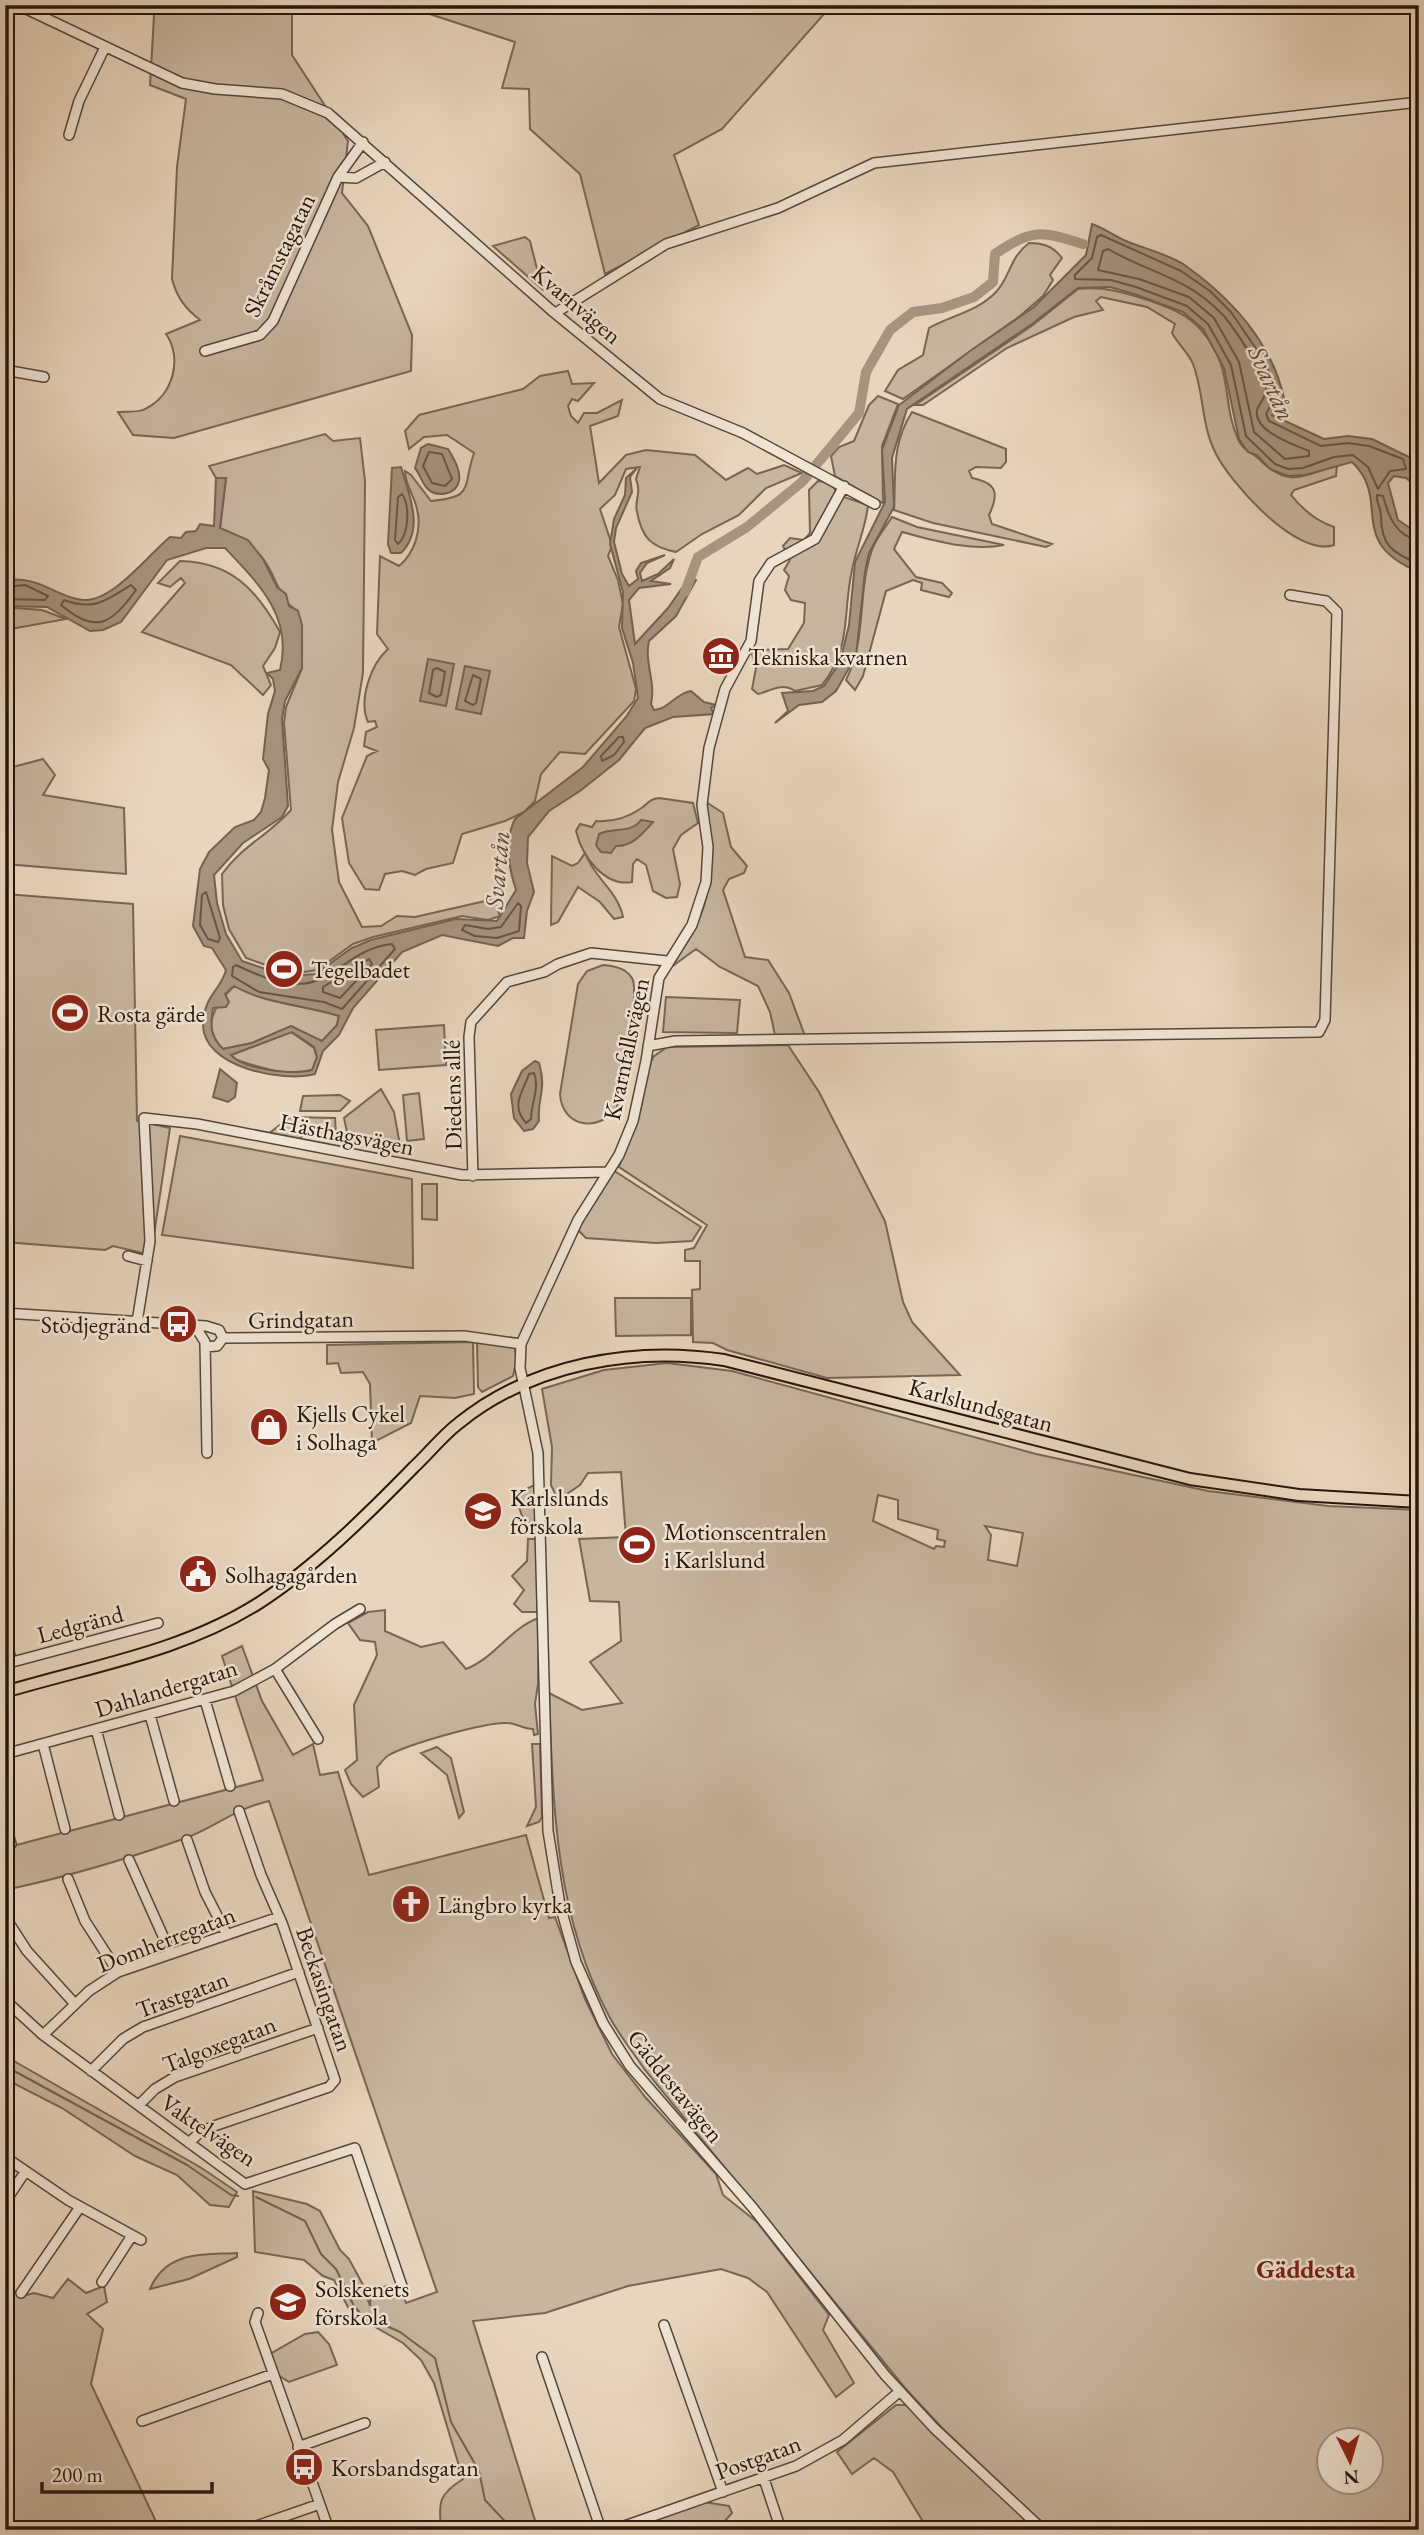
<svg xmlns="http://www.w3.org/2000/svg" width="1424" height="2535" font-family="'EB Garamond',serif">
<rect width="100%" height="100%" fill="#e8d5bd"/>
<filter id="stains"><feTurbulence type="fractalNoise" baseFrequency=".00286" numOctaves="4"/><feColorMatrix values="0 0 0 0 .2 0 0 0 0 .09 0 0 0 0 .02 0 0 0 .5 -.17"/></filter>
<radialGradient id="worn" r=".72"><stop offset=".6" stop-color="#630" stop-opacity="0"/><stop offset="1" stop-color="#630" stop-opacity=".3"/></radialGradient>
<path fill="#c7b59f" stroke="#766655" stroke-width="2" fill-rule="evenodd" d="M151,5h186l-45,5v45l56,86 -6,52 26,33 44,109 -1,36 -237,67 -41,-3 -15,-23c8,-1 20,1 27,-3 28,-13 38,-51 21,-75l34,-14c-15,-12 -23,-22 -28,-41l5,-112 9,-68 -36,-14 4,-69z
M402,5h430l-110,124 -48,26 25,70 -94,49 -25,-100 -50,-45 -1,-40 -27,-1 13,-46z
M525,237l5,4 12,48 -49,-43z
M1029,243c14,0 24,3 33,15l-12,17 3,5 -10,16 -23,20 -117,83 -18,-8 13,-21 25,-15 6,-27c23,-13 48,-16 67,-36 15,-16 13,-34 33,-49z
M1078,289c27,-3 48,4 73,12 19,7 36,13 50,29 33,36 20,72 37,109 5,12 14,13 22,21 28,28 43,16 77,5l-1,11 -42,14 -3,5c12,15 25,26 43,32v18c-37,13 -104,-62 -119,-93 -14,-28 -11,-60 -22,-88 -5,-12 -15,-20 -21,-31l3,-9 -28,-17 -46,-10 -5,4 7,9 -29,7 -67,31 -84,57h-8l118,-80z
M568,371l4,13 22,-1 -16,18 -6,-2 -4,7 3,10 7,7 6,-10h13l25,-13 -4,16 -28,10 9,57 27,-28 20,-5 49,5 31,25 22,-12 9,6 27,-9 18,8 -36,15 -27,27 -37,19 -26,18c-25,-5 -34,-14 -39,-40 -3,-13 5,-17 -1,-33l4,-12 -14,2 -11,26 -15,14 12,36 -4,11 10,24 5,24 -4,23 17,62 -2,12 -49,53 -25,-2 -19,22 -6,27 -11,11 -19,9 -43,13 -9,29 -27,6 -11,6 -13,-4 -17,3 -6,16 -14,-1 -16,-26 -7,-45 25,-62 10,-5 -13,-5 2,-14 11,-5 -2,-6 -7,1c-10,-22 3,-58 20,-73l-11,-15 3,-78 19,10c16,-13 23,-37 18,-57 -3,-14 -12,-24 -12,-38l6,4 20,26c44,-4 31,-13 43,-48l-27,-18 -23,2 -15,12 -4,-18 14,-16 104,-26 17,-13z
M878,396l20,8 -16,42 1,57 -48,-27 -4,-20 8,-9 15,-6 15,-36z
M912,412l94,37v13l-5,6 -25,-1 -7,4 3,7c24,5 28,14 17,37l3,9 60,20 -6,3 -113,-24 -39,-13c2,-36 -3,-65 18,-98z
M325,434l8,7 27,-3 5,43 -2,192 -9,55 -16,54 -6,48 7,52 23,45 19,-1 16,-10 18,1 79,-18 6,17 -12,4 -26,-4 -89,21 -20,7 -36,26 -26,4 -45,-16 -17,-29 -6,-24 -1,-31c22,-30 46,-38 69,-64l-7,-87 2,-16 16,-39 -4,-57c-20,-11 -21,-34 -34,-51 -16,-19 -23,-20 -44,-32l6,-50h-10l-7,-12z
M818,481l13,1c7,19 21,15 37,24 -3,24 -13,45 -17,69 -8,41 0,74 -29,110l-27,6c-14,-9 -24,0 -37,3l-6,-5 4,-21 -4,-14 5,-4 31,-1 16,-26 1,-20 -14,-3 -6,-10 4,-14 -5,-6 6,-10 -7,-14 7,-8 14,2 6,-7 -1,-43z
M892,517l25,10 87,18c-33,7 -71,-5 -102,-13l-8,17 22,28 26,6 10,10 -3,4 -28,-7 1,-7 -9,-3 -27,11 -23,85 -8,14 -9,-10c21,-41 11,-87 26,-130 4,-12 13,-22 20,-33z
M180,561c51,1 76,28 100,71l-5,16 -12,18 8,19 -8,10 -32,-30 -89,-33 43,-49 -4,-5 -11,9 -12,-4z
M15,608l27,2 24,9 -61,11v-21z
M43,759l12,16 -12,20 81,13 2,66 -121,-10v-83l4,-13z
M659,798l34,5 5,20 -17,12 -8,14 7,35 -3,13 -11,1 -13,-7 -7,-26 -9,-6 -4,5 -1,18c-28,5 -50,-26 -56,-51l4,-7 12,3 4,-6c15,1 31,-3 44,-12 8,-5 9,-10 19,-11z
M706,802l17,11 8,34 16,19 -3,7 -15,6 -6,11 22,67 23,3 21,33 16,43 -30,-1 -5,-23 -12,-26 -38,-19 -24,-18 -22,16 -2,-7c43,-40 43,-101 34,-156z
M585,853c9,25 33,38 38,64l-9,2 -14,-17 -22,-15 -20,35 -7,3 1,-69 20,10 6,-3z
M5,894l128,10 4,217 33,7 -19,127 -38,-9 -8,4 -100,-8z
M603,965c11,1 23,3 29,13 8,12 -10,110 -15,129 -17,26 -55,21 -57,-13l18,-110 9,-13z
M234,986c32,18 70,19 105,30l-2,9 -15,17 -31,-16 -39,17 -29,6c-23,-23 -8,-44 11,-63z
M666,997l74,3 -3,33 -74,-1z
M444,1025l2,40 -67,5 -3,-40z
M291,1032l23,16 3,9 -5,13c-26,7 -54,-3 -78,-11l-3,-4z
M788,1045l31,47 66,129 18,81 9,20 48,53 -133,3 -100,-28 -14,-7 -20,-1 -1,-52 8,-1v-28h-15v-11l9,-2 13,-23 -88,-58 21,-55 9,-46 4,-9 14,-10z
M381,1089l13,23 6,33 -15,1 -37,-9 -4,-19z
M419,1093l5,46 -17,2 -4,-46z
M340,1095l10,6 -10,10h-40l3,-15z
M290,1117l45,1 1,17 -31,-3 -7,9 -31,-6z
M180,1136l232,43 1,89 -251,-33z
M613,1170l88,57 -9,14 -36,2 -70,-5 -8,-8z
M422,1184h15v36l-15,-1z
M615,1298h76v37l-75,1z
M473,1342l1,52 -19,4 -35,-2 -9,27 -39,20 -2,-59 -7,-12 -22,1 -3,-10 -11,1v-19z
M477,1342l37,3 3,14 -4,17 -31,16 -4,-5z
M667,1363l65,8 304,83 172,37 120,15 91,4v1020h-369l-107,-101 -38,-41 -260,-318c-12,-18 -26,-35 -36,-54 -54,-100 -56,-212 -60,-323l33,17 40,-7 -32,-41 31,-21 -2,-39 -29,-1 -11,-62 47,-2 -5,-65 -33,1 -8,12 -22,15 -7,-15 1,-38 -10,-58 62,-19zM878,1495l20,5v19l40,11 -1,9 8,2 -1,6 -8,-1 -2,3 -61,-28zM985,1526l38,7 -6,33 -29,-6 3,-25zM1372,2440v42h-42v-42z
M534,1485l2,46h-9l-12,-36z
M528,1539h9l2,73h-17l-8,-8 10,-14 -12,-14 15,-15z
M385,1610v21l36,16 22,-5 23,27c29,-11 45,-42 73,-51l-1,66 -3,20 3,30 -4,1 -1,-6c-10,0 -17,-6 -26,-6 -22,-1 -98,21 -118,32 -5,3 -8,8 -12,12l2,20 -16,10 -12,-13 -6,-14 12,-10 -3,-55 23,-50 -2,-13 -15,-2 -12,-17 20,-11z
M242,1646l20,55 31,54 20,-11 7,31 18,-3 31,103 157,-40 23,83 6,-1 30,82 27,55 34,44 70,76 7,21 34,27 72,93 -6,15 31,53 -18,14 -69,-105 -19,-14 -27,-9 -93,17 -83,27 -72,8 65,209h-18l-5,-5 -2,5h-72c-2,-29 -3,-35 22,-51l-29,-96 -13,-23 -18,-17 -52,-30 -17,-33 -11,-4 -19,-16 -49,-8 -2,-61 54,13 13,7 20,39 9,9 13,24 8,23 1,-15 16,-5 5,12 11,-3 3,8 31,-11 -168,-491c-35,8 -53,26 -83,37 -59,21 -119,39 -181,52v-42l258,-68 -41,-124z
M532,1744h8l2,73 -3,5 -12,4 9,-19z
M437,1747l14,11 13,54 -5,6 -12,-43 -26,-22z
M5,2056l195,111 37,25 -8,15 -19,-2 -33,-30 -42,-19 -73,-48 -57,-29z
M237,2253v4l-48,22 -39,10c16,-38 51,-34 87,-36z
M68,2279l18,14 18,-7 3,16 -20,12 16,15 -12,55 69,146h-155v-244l18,10 11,-3 19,5z
M318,2332l11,12 8,21 -48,17 -11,-7 -8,-21 35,-20z
M896,2405h10l130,125h-108l-35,-58 -19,-14 -22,16 -15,-22z
M704,2502l25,4 3,7 -9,10 2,7h-80l3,-11z"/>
<path fill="#a69480" stroke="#736251" stroke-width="2" fill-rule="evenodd" d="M1092,224c12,4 22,12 34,17 19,8 43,13 60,25 46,33 85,75 98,132l-12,17 52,24 24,-3 24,3 41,20 5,29 -12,-10 -12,-2 -6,7 10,37 21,14v38c-75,-31 -26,-71 -67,-110l-47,13 -17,1 -18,-7 -13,-14 -9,-3 -9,-13 -15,-71 -21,-39 -20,-17 -49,-18 -24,-7 -32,1 -46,36 -125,85 -15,49 2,49 -25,46 -4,19 -9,84 -20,35 -14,11 -23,3 -24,18 13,-12 -6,-18 31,-2 11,-5 16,-24 9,-37 6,-63 30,-60 -3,-52 17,-45 71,-54 64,-44 52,-52z
M428,444l20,5c5,9 13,20 11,32 -3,14 -23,17 -32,7 -5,-5 -7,-14 -12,-20l6,-20z
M401,467c8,27 24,63 0,86h-10l-3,-9 4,-76z
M637,468l-7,9 2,15 -16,36 -2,14 8,32 7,12 9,-7 -2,-8 5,-8 24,-8 -18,8 -7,10 2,8 16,-7 16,-15 -4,9 -19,13 20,3 -32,4 -10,12 6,44 33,-36 21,-30 7,2 -20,36 -27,25c-5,22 7,40 2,63l3,6c15,-1 22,-17 37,-19l13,11 12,3 -5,3 3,6 -41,3 -28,11 -26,32 -39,31 -31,20 -21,26 -1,26 7,29 -7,19 -3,27h-11l-15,8 -56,-11 -40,17 -49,56 -14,27 -16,16 -8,23c-32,9 -113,-7 -112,-50 1,-29 17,-32 23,-54l-14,-22 -8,-2 -11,-20 7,-57 9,-17 26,-25 19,-7 7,-8 4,-14 4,-28 -6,-11 5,-45 7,-23 -2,-12 -6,-6 13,-3c13,-53 -20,-85 -55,-122h-19l-39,12 -46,62 -18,8 -13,1 -43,-24 -42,-1v-26c38,-4 49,17 78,20 30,2 66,-46 87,-63l11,1 5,-6 10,-1 4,-7 14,2 2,-48h10l-6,50 28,12 15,19 14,28 9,7 3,12 9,5 4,14v43l-17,33 -3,18 6,87 -6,11 -39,26 -29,32 3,28 9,31 16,27 45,15 28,-2 37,-26 19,-8 85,-21 41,2 19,-31c-7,-21 -12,-50 -1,-71l68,-52 43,-50 12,-19 -5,-35 -11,-35 1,-36 -13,-48 4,-25 11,-24 1,-17zM234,986c32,18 70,19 105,30l-2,9 -15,16 -31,-15 -39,17 -29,6c-13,-13 -13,-23 -10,-41l13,-1 3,-5 -4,-8zM292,1032l22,15 3,10 -5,13c-19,5 -67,0 -81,-15z
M428,659l26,5 -8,42 -26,-5z
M465,666l25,5 -9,43 -25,-5z
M641,820l12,2c-10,11 -21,25 -37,24l-5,7 -10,-1 -5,-7 3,-11c14,-7 32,0 42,-14z
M535,1061l4,2c8,29 -2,33 0,58l-6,8 -9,2 -10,-13 -3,-24 11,-23z
M220,1069l17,14 -2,14 -7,5 -15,-5z"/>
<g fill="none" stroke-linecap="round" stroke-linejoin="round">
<path stroke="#665546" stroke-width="2" d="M1101,235l80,36 29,20 21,21 30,44 13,27 2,12 -10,19 3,7 52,25 27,-3 21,3 34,13 3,10 -16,2 -12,18 -10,-22 -15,-12 -19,2 -31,11 -15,1 -13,-5 -29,-28 -15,-71 -23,-41 -21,-18 -51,-19 -25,-7 -36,-1v-4l17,-17 5,-21z
M1108,249c43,25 78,27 116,67 9,11 44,61 42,75 -1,7 -7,13 -9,19 -4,21 37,35 52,41v5l-24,3 -31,-27 -15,-70 -25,-44 -25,-21 -50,-18 -41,-9 5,-19z
M429,452l13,2 10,25 -7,7 -13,-3 -9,-17z
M402,494c8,11 7,41 -4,50l-3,-4 3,-43z
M1419,540c-23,-3 -31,-25 -36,-44l-6,-1c-1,7 4,13 4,21 0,29 11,37 38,48
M131,585l5,5c-25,34 -39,45 -75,15l3,-5c30,11 42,1 67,-15z
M5,587l20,-2 23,11 -3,4 -40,-1
M437,668l8,4 -4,23 -4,2 -8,-4 4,-23z
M473,675l8,4 -5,24 -3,2 -8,-4z
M619,737h4l1,5 -10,13 -12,6 -1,-5z
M206,892l14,46 -2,4 -10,-3 -8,-14 2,-30z
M518,903l3,3 -2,25 -22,7 -22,-2 -13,-6 3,-5 23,4 13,-2z
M392,944l3,5 -53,60 -18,-7 -65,-10 -27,-16 1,-9 3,-2c23,11 59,27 84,14 26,-13 42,-32 72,-35z
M369,959l3,5 -32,34 -17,-6v-5z
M534,1073c6,15 -3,30 -3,46l-5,4c-16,-18 -3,-31 3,-49z"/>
<path stroke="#736251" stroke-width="2" d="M5,2066l182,99 44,30 7,1
M256,2197l49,24 16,33 15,15 18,37 8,9 38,17 35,26 16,64 28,49 6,29 28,30"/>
<path stroke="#a69480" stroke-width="10" d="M685,592l13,-35 49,-30 55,-45 57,-69 7,-41 24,-42 23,-18 29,-4 32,-11 19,-15 2,-28c39,-26 46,-23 88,-10"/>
<defs>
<path id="minor" d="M18,5l164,78 33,6 67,5 46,19 223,197 109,89 83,34 132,71
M69,135l10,-34 26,-54
M338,177l18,1 29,-16
M557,312l109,-68 112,-36 96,-45 545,-61
M205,351l55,-16 13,-14 65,-144 25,-35
M5,370l39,7
M844,486l-29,53 -44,24 -12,18 -8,60 -26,48 -16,59 -7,57 6,42 -2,35 -14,43 -33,53 -13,83 -13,60 -14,34 -41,65 -57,124 -1,24 18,85 10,378 12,74 16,57 27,61 27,43 123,142 132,167 49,53 109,102
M648,1046l27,-5 644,-9 6,-12 12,-408 -11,-11 -36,-6
M473,1176l-4,-139 2,-15 36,-40 37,-10 14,-8 33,-11 76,8
M128,1256l19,5
M5,1313l201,13 13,4 4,8
M137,1322l13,-81 -6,-123 53,6 265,51 146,-3
M195,1326l10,16 2,111
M223,1338l241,-2 57,8
M205,1347l12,-1 6,-8
M5,1639l7,23
M5,1664l153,-41
M275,1669l43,70
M205,1700l25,86
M150,1715l24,86
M96,1729l23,86
M43,1744l22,85
M5,1754l229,-63 41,-22 60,-45 25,-15
M5,1823l6,21
M187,1840l18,52 22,43
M129,1860l42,94
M68,1879l17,42 33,51
M5,1917l22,34 48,53
M5,2000l38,35 202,149 110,-36 49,144
M43,2035l46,-44 29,-19 161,-55
M91,2071l32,-32 20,-12 156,-55
M139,2105l16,-16 20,-12 143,-49
M189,2143l10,-10 15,-7 115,-39 6,-7 -53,-157 -21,-48 -22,-64
M5,2157l63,43 73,40
M5,2202l20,-30
M102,2282l29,-45
M21,2293l59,-86
M258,2313l-3,9 74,208
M664,2325l59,167
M542,2357l59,173
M142,2421l131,-47
M298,2447l67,-24
M764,2479l17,51
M245,2530l72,-25
M613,2530l183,-64 47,-26 57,-49"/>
<path id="major" d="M5,1692c86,-26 177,-40 254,-89 57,-37 107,-87 155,-136 15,-14 28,-31 45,-44 73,-59 174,-77 265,-63l466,119 109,16 120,7"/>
</defs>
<use href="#minor" stroke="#564638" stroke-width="12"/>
<use href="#major" stroke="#26160b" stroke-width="14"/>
<use href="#minor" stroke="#f0e4d4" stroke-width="9"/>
<use href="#major" stroke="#e8d5bd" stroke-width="10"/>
</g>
<defs>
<symbol id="museum-disc" viewBox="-11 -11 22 22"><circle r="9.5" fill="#8f2418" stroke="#f0e4d4"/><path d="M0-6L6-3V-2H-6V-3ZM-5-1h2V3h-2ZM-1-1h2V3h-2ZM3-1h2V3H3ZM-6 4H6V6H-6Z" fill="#fff"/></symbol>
<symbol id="stadium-disc" viewBox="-11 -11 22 22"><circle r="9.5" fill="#8f2418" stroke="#f0e4d4"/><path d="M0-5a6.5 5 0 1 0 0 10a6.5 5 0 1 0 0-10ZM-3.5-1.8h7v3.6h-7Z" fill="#fff"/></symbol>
<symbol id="bus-disc" viewBox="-11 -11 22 22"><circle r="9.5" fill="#8f2418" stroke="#f0e4d4"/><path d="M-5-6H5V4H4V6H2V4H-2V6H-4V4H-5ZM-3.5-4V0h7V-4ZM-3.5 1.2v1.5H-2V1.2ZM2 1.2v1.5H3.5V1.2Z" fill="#fff"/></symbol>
<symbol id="shop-disc" viewBox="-11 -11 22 22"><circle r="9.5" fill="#8f2418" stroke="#f0e4d4"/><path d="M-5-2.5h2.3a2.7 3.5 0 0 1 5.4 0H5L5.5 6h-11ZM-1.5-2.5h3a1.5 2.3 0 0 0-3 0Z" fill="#fff"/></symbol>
<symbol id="school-disc" viewBox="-11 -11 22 22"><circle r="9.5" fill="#8f2418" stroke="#f0e4d4"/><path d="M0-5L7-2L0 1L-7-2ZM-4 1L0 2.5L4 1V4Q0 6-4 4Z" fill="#fff"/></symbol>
<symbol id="civic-disc" viewBox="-11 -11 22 22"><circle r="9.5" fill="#8f2418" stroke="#f0e4d4"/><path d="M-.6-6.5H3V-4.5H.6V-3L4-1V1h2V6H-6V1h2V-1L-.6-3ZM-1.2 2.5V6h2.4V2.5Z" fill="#fff"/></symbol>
<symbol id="church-disc" viewBox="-11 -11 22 22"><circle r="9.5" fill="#8f2418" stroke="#f0e4d4"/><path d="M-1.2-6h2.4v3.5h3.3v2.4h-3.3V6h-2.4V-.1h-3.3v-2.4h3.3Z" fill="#fff"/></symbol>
</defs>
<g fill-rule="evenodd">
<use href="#museum-disc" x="699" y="634" width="44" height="44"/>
<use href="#stadium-disc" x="262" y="947" width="44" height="44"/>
<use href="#stadium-disc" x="48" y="991" width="44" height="44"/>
<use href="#bus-disc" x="156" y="1302" width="44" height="44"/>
<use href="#shop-disc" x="247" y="1405" width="44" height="44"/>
<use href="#school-disc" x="461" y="1489" width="44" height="44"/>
<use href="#stadium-disc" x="615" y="1523" width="44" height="44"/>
<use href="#civic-disc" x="176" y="1552" width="44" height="44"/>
<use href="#church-disc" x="389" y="1882" width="44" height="44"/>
<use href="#school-disc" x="266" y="2280" width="44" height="44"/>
<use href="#bus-disc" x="282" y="2445" width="44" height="44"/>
</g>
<g text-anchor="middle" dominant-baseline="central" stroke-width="5" stroke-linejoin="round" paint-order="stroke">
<g font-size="24" fill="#26160b" stroke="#f0e4d4">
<text transform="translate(279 255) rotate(-64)">Skråmstagatan</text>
<text transform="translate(577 304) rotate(40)">Kvarnvägen</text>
<text transform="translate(626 1049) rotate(-78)">Kvarnfallsvägen</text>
<text transform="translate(452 1095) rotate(-91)">Diedens allé</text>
<text transform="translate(347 1134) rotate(11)">Hästhagsvägen</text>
<text transform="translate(301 1319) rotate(-1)">Grindgatan</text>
<text transform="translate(981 1405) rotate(15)">Karlslundsgatan</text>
<text transform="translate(80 1624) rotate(-15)">Ledgränd</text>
<text transform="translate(166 1688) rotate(-17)">Dahlandergatan</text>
<text transform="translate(166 1939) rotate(-21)">Domherregatan</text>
<text transform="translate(325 1989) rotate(71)">Beckasingatan</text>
<text transform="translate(182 1994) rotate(-20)">Trastgatan</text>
<text transform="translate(219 2044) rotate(-21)">Talgoxegatan</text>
<text transform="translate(676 2086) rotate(51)">Gäddestavägen</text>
<text transform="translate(209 2130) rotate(34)">Vaktelvägen</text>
<text transform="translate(758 2457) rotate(-20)">Postgatan</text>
</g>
<g font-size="24" fill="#26160b" stroke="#f0e4d4" text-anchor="start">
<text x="748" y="656">Tekniska kvarnen</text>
<text x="311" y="969">Tegelbadet</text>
<text x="97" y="1013">Rosta gärde</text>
<text x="151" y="1324" text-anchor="end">Stödjegränd</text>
<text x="296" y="1413">Kjells Cykel<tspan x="296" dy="28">i Solhaga</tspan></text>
<text x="510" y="1497">Karlslunds<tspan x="510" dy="28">förskola</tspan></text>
<text x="664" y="1531">Motionscentralen<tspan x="664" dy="28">i Karlslund</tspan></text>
<text x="225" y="1574">Solhagagården</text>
<text x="438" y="1904">Längbro kyrka</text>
<text x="315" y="2288">Solskenets<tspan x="315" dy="28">förskola</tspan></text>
<text x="331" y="2467">Korsbandsgatan</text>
</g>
<g font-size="26" font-style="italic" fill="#59483a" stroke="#f0e4d4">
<text transform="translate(1272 383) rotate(66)">Svartån</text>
<text transform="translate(497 870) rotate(-85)">Svartån</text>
</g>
<g font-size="26" font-weight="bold" fill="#7a1f14" stroke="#f0e4d4">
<text x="1306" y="2269">Gäddesta</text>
</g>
</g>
<rect width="1424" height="2535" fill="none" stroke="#e8d5bd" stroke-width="28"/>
<rect x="7" y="7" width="1410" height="2521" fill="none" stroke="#26160b" stroke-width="3.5"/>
<rect x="14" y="14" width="1396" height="2507" fill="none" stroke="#26160b" stroke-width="2"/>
<g transform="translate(1350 2461) rotate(175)"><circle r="33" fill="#f0e4d4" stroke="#9f9284" stroke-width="2"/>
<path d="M0-5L12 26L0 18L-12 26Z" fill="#8f2418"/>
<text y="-10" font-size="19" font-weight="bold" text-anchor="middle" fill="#26160b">N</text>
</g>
<path d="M42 2482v10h170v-10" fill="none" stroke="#26160b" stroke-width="3.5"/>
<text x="52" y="2482" font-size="21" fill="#26160b" stroke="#f0e4d4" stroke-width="5" paint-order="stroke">200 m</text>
<rect width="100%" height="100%" filter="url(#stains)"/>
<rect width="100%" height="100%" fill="url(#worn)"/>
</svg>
